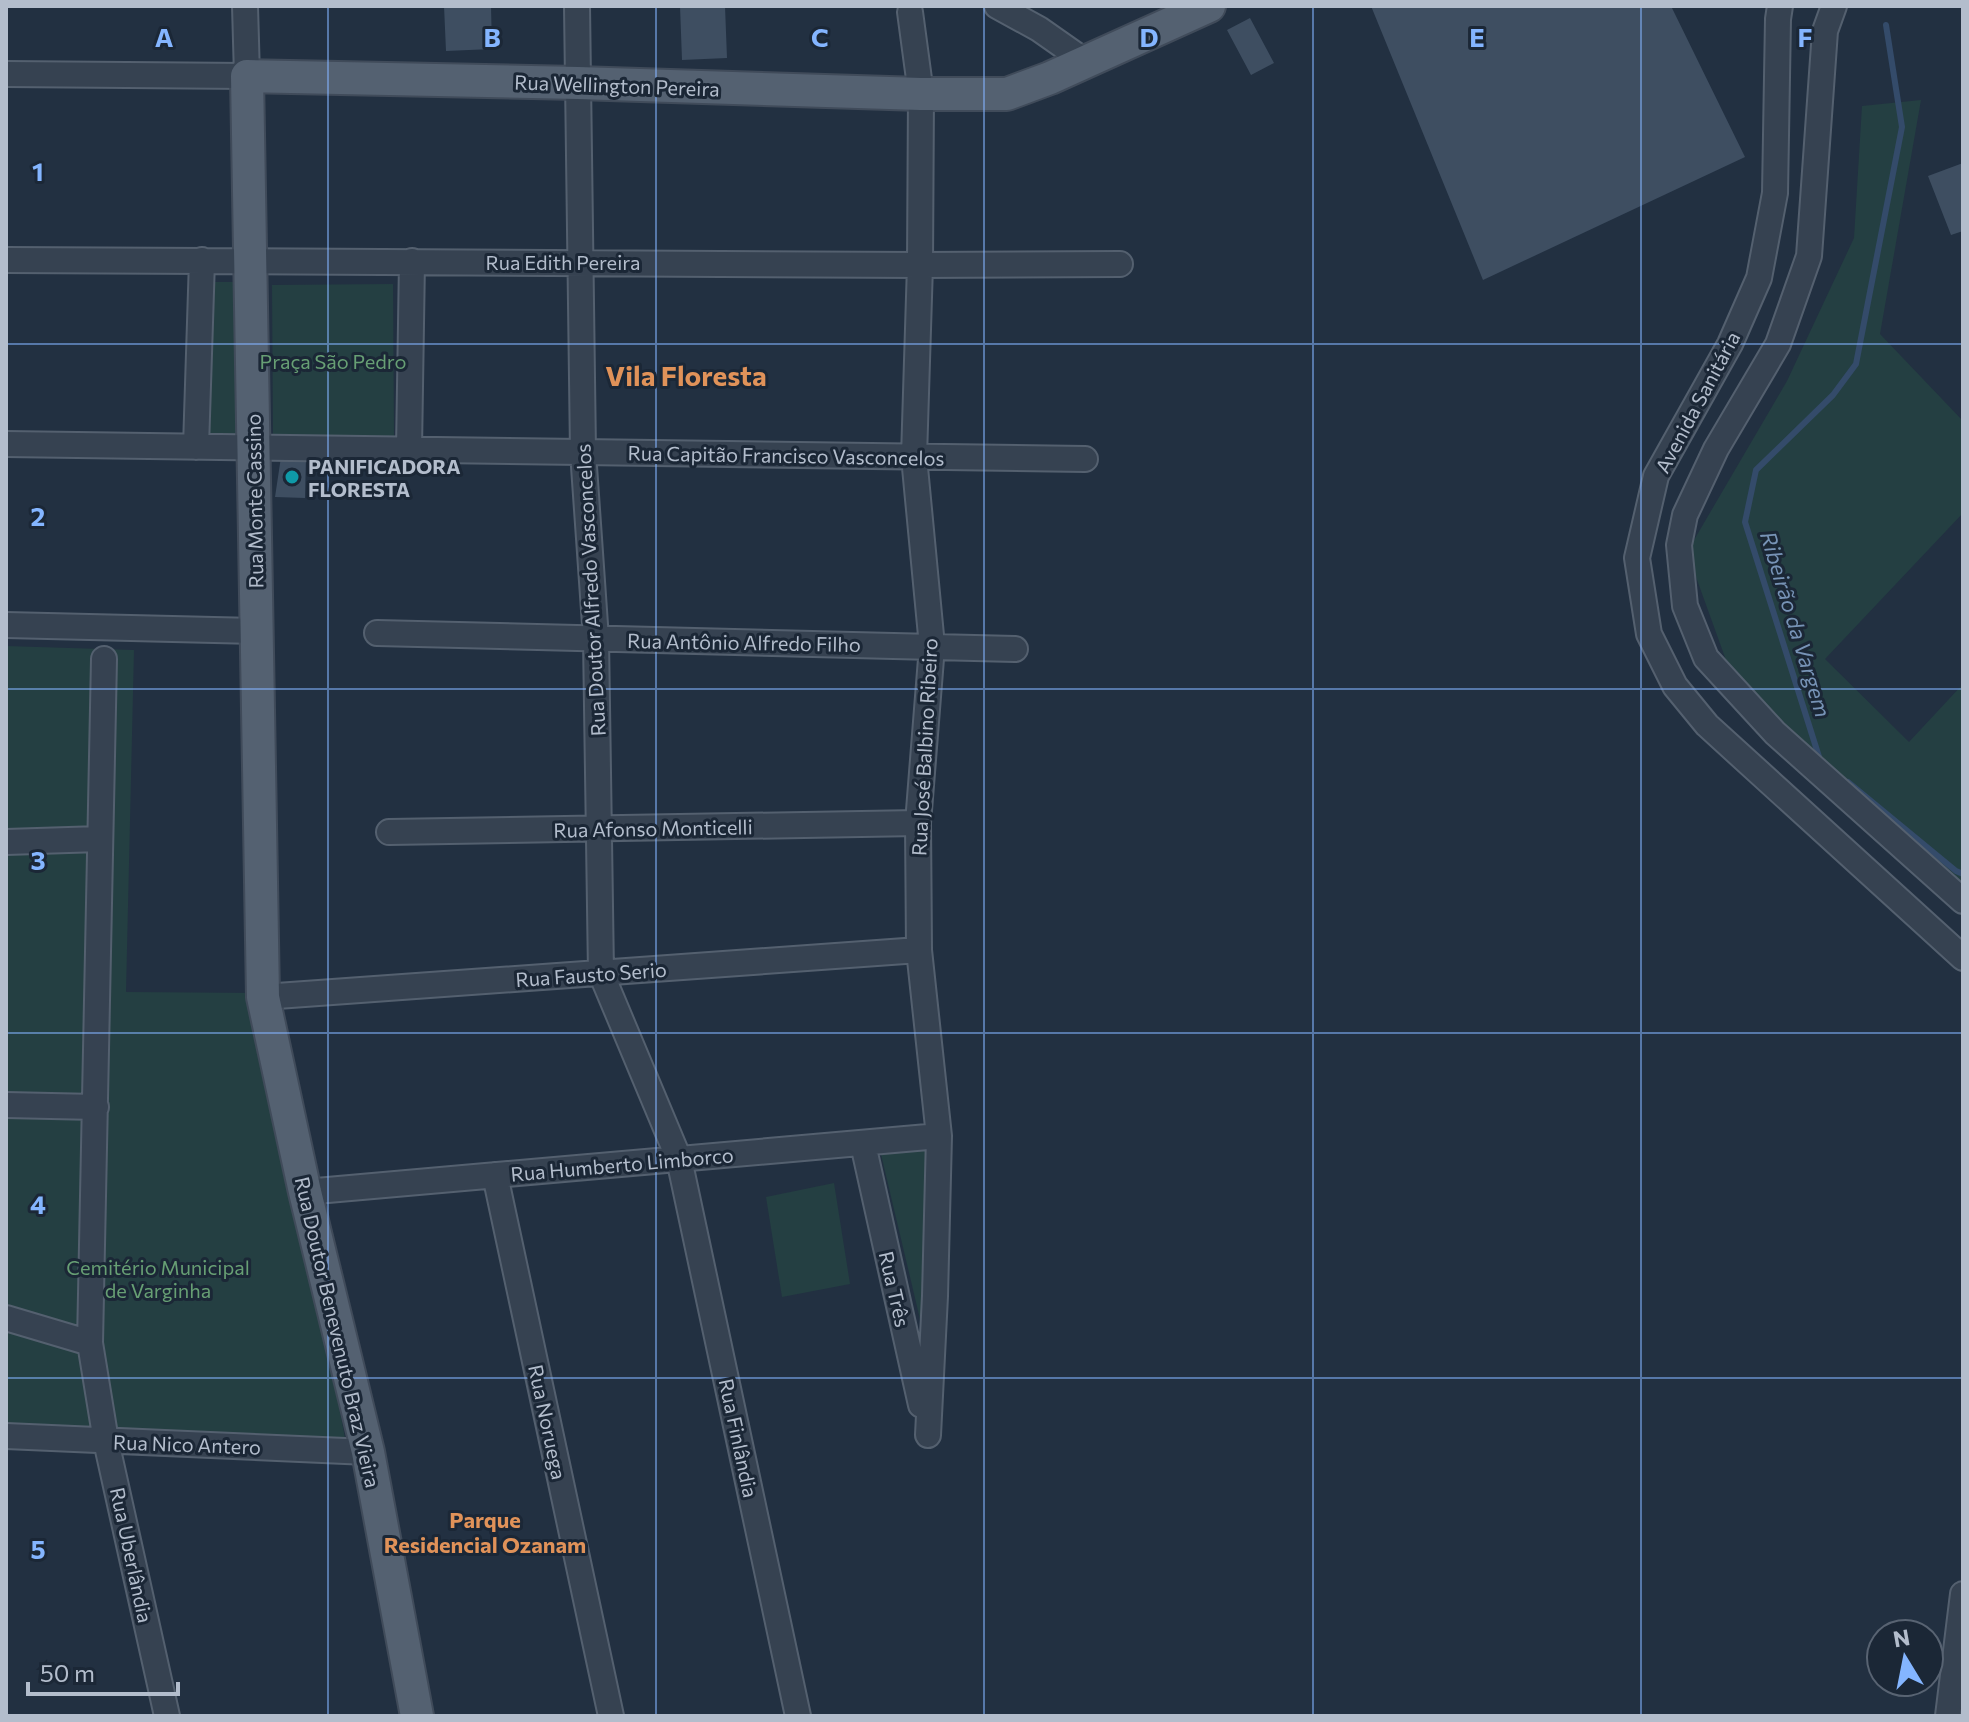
<svg xmlns="http://www.w3.org/2000/svg" width="1969" height="1722" font-family="Commissioner,sans-serif">
<rect width="100%" height="100%" fill="#223041"/>
<path fill="#243f42" d="M1921,100l-41,234 83,87v92l-138,146 84,83 54,-58v228l-219,-202 -57,-158 100,-171 67,-143 8,-132z
M211,282h32l-3,159 -31,-1z
M393,284l1,153h-121l-1,-152z
M6,646l128,4 -8,342 132,1 87,445 -339,-13z
M927,1148l-3,188 -44,-186z
M834,1183l16,101 -68,13 -16,-100z"/>
<g fill="none" stroke-linecap="round" stroke-linejoin="round">
<path stroke="#344b6a" stroke-width="6" d="M1820,760l-75,-238 11,-52 77,-75 23,-31 46,-237 -16,-102
M1848,782l108,89 7,3"/>
</g>
<path fill="#3e4e61" d="M444,6h47l1,43 -46,2z
M680,6h45l2,52 -45,2z
M1371,6h300l74,151 -262,123z
M1250,18l24,45 -23,12 -24,-45z
M1963,163v68l-12,4 -23,-59z
M306,456l-1,42 -30,-1 6,-40z"/>
<g fill="none" stroke-linecap="round" stroke-linejoin="round">
<defs>
<path id="minor" d="M577,6l6,446 13,187 5,334 78,186 119,557
M997,6l42,23 47,33
M1780,6l-2,13 -3,174 -16,85 -29,66 -74,132 -19,82 12,76 26,52 32,39 256,233
M1834,6l-9,25 -16,225 -31,88 -62,105 -31,66 -6,30 6,61 21,52 69,75 188,168
M910,12l11,82 -1,171 -6,192 18,189 -14,177 1,127 20,186 -4,160 -7,139
M6,74l241,2 -2,-70
M6,260l914,5 200,-1
M6,444l1079,15
M196,447l6,-187
M409,449l3,-188
M6,625l250,6
M377,633l638,16
M104,659l-14,684 16,98 61,275
M389,832l529,-9
M6,842l94,-3
M263,997l656,-47
M6,1105l90,2
M863,1144l58,261
M495,1175l116,541
M305,1192l634,-56
M6,1318l84,25
M6,1436l362,16
M1948,1716l15,-122"/>
<path id="major" d="M417,1716l-49,-264 -63,-260 -42,-195 -16,-921 331,7 343,11h86l43,-16 159,-72"/>
</defs>
<use href="#minor" stroke="#54606f" stroke-width="28"/>
<use href="#major" stroke="#404b5a" stroke-width="36"/>
<use href="#minor" stroke="#364251" stroke-width="24"/>
<use href="#major" stroke="#546171" stroke-width="32"/>
</g>
<path fill="none" stroke="#84b5ff" stroke-width="2" stroke-opacity="0.55" d="M328,6v1710M656,6v1710M984,6v1710M1313,6v1710M1641,6v1710M6,344h1957M6,689h1957M6,1033h1957M6,1378h1957"/>
<circle fill="#0f9aa8" stroke="#1b2736" stroke-width="3" cx="292" cy="477" r="8"/>
<g text-anchor="middle" dominant-baseline="central" stroke-width="6" stroke-linejoin="round" paint-order="stroke">
<g font-size="20" fill="#b3bdcc" stroke="#1b2736">
<text transform="translate(617 85) rotate(2)">Rua Wellington Pereira</text>
<text x="563" y="262">Rua Edith Pereira</text>
<text transform="translate(1697 402) rotate(-62)">Avenida Sanitária</text>
<text transform="translate(786 455) rotate(1)">Rua Capitão Francisco Vasconcelos</text>
<text transform="translate(254 501) rotate(-91)">Rua Monte Cassino</text>
<text transform="translate(590 590) rotate(-93)">Rua Doutor Alfredo Vasconcelos</text>
<text transform="translate(744 642) rotate(1)">Rua Antônio Alfredo Filho</text>
<text transform="translate(924 747) rotate(-87)">Rua José Balbino Ribeiro</text>
<text transform="translate(653 828) rotate(-1)">Rua Afonso Monticelli</text>
<text transform="translate(591 974) rotate(-4)">Rua Fausto Serio</text>
<text transform="translate(622 1164) rotate(-5)">Rua Humberto Limborco</text>
<text transform="translate(895 1289) rotate(77)">Rua Três</text>
<text transform="translate(338 1332) rotate(77)">Rua Doutor Benevenuto Braz Vieira</text>
<text transform="translate(548 1422) rotate(78)">Rua Noruega</text>
<text transform="translate(739 1438) rotate(78)">Rua Finlândia</text>
<text transform="translate(187 1444) rotate(2)">Rua Nico Antero</text>
<text transform="translate(132 1555) rotate(78)">Rua Uberlândia</text>
</g>
<g font-size="20" fill="#679f74" stroke="#1b2736">
<text x="333" y="361">Praça São Pedro</text>
<text x="158" y="1267">Cemitério Municipal<tspan x="158" dy="23">de Varginha</tspan></text>
</g>
<g font-size="20" font-weight="bold" fill="#b3bdcc" stroke="#1b2736" text-anchor="start">
<text x="308" y="466">PANIFICADORA<tspan x="308" dy="23">FLORESTA</tspan></text>
</g>
<g font-size="22" font-style="italic" fill="#7793b6" stroke="#1b2736">
<text transform="translate(1796 624) rotate(73)">Ribeirão da Vargem</text>
</g>
<g font-size="22" font-weight="bold" fill="#e09259" stroke="#1b2736">
<text x="485" y="1519">Parque<tspan x="485" dy="25">Residencial Ozanam</tspan></text>
</g>
<g font-size="28" font-weight="bold" fill="#e09259" stroke="#1b2736">
<text x="686" y="375">Vila Floresta</text>
</g>
</g>
<g font-size="26" text-anchor="middle" font-weight="bold" fill="#84b5ff" stroke="#1b2736" stroke-width="6" stroke-linejoin="round" paint-order="stroke">
<text x="164" y="47">A</text>
<text x="492" y="47">B</text>
<text x="820" y="47">C</text>
<text x="1149" y="47">D</text>
<text x="1477" y="47">E</text>
<text x="1805" y="47">F</text>
<text x="38" y="181">1</text>
<text x="38" y="526">2</text>
<text x="38" y="870">3</text>
<text x="38" y="1214">4</text>
<text x="38" y="1559">5</text>
</g>
<rect width="1969" height="1722" fill="none" stroke="#b3bdcc" stroke-width="16"/>
<g transform="translate(1905 1658) rotate(350)"><circle r="38" fill="#1b2736" stroke="#586372" stroke-width="2"/>
<path d="M0-6L14 30L0 20L-14 30Z" fill="#84b5ff"/>
<text y="-12" font-size="22" font-weight="bold" text-anchor="middle" fill="#b3bdcc">N</text>
</g>
<path d="M28 1682v12h150v-12" fill="none" stroke="#b3bdcc" stroke-width="4"/>
<text x="40" y="1682" font-size="24" fill="#b3bdcc" stroke="#1b2736" stroke-width="6" paint-order="stroke">50 m</text>
</svg>
